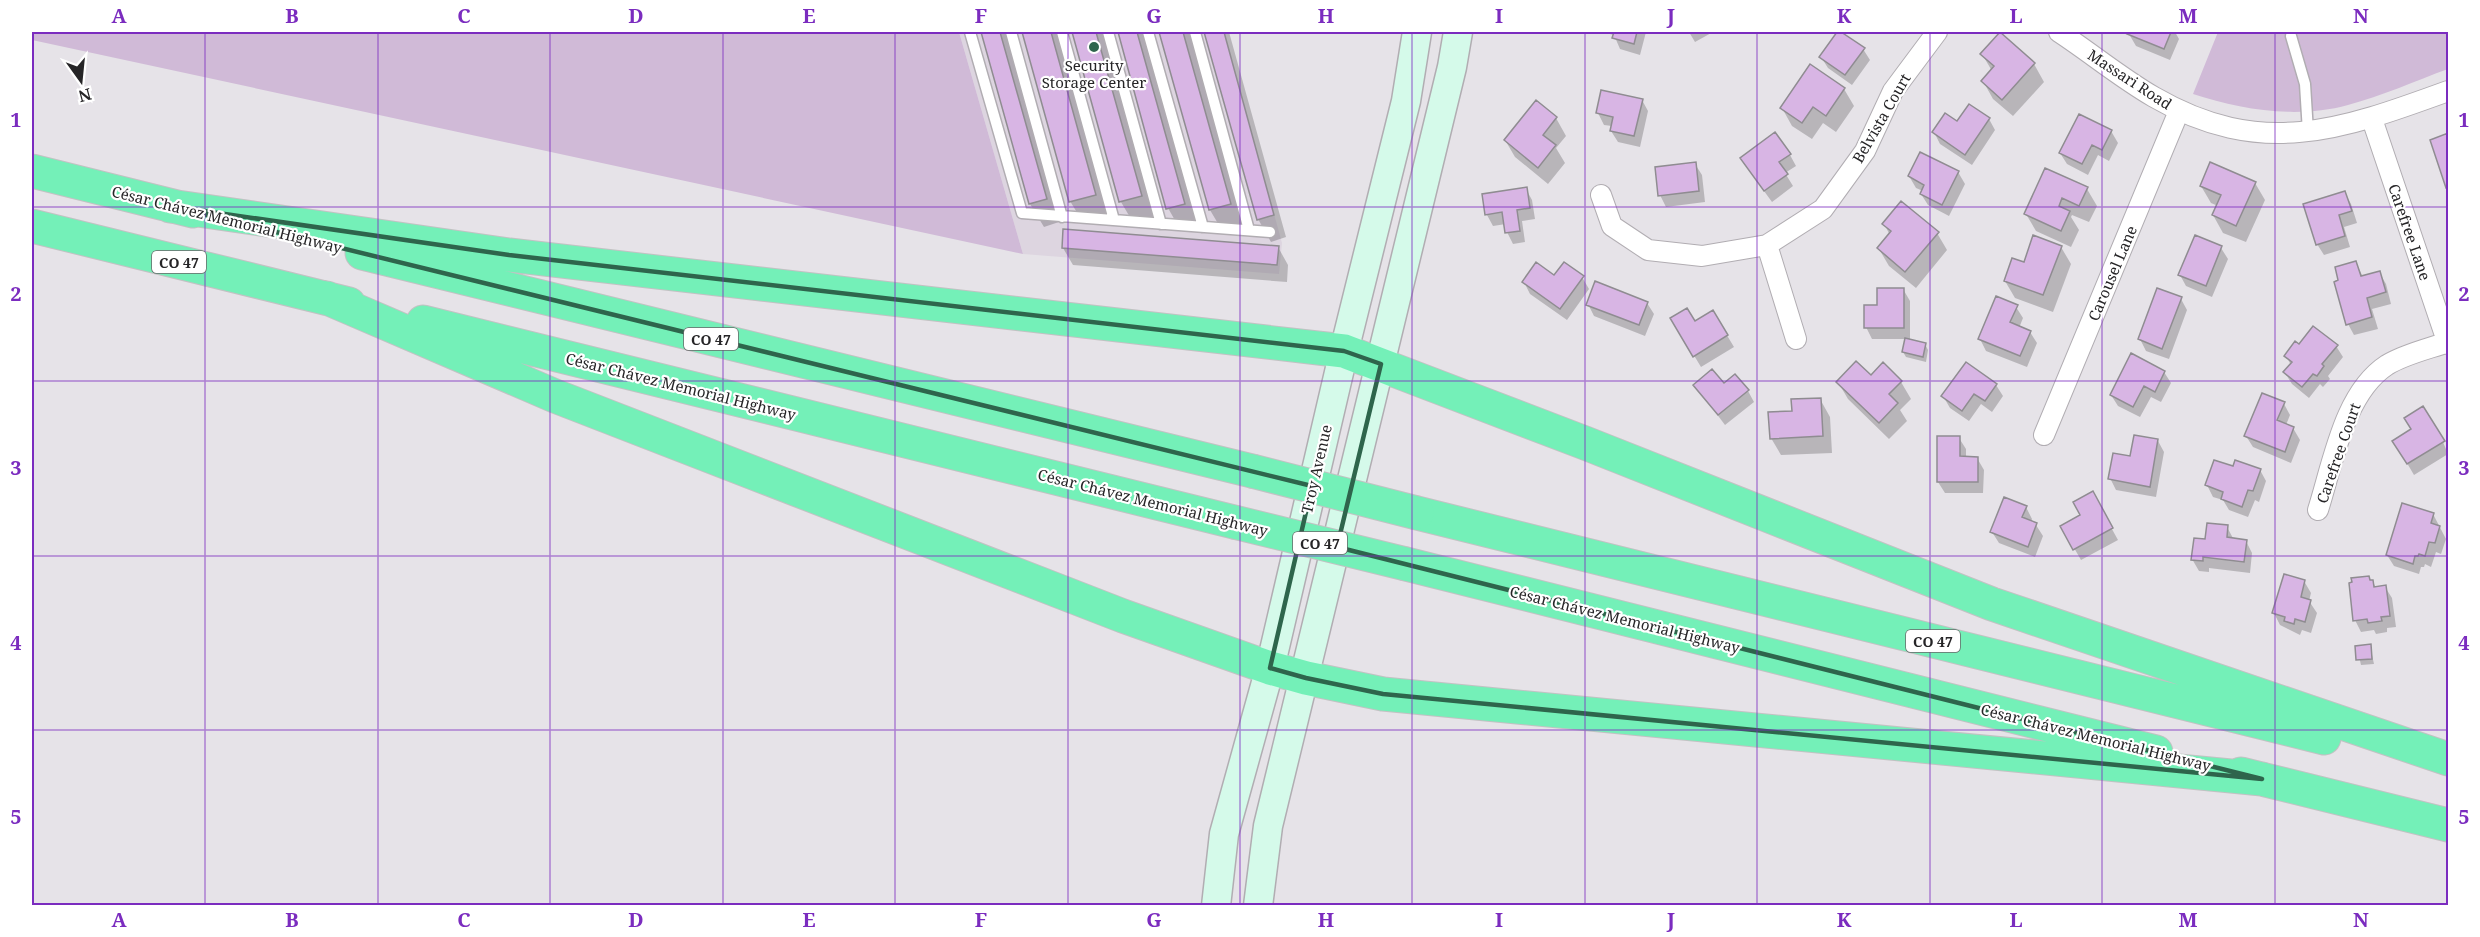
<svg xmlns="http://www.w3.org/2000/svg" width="2480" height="937" font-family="'Noto Serif',serif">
<rect width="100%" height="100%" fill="#e6e3e8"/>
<path fill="#ddd5e0" d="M959,32h265l58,211 -3,31 -256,-20z"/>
<path fill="#d0bad7" d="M32,32h927l64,222 -991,-214z
M2218,32h230v37c-33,12 -66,27 -100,36 -51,14 -106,5 -155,-11z"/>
<path fill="#0003" d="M982,32h24l53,190 -15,5 -14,-23z
M1023,32h34l51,186 -24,6 -14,-23z
M1074,32h28l52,187 -20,5 -13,-22z
M1119,32h24l54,194 -16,5 -13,-23z
M1160,32h29l54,195 -20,5 -13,-22z
M1206,32h23l57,205 -15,5 -13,-23z
M1601,32h45l-6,23 -20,-6 -6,-14z
M1689,32h24l-18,10z
M1839,32l24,17 7,11 -18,25 -24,-17 -7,-11z
M2130,32h45l4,7 -9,21 -34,-14 -7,-12z
M1982,54l52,10 10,18 -31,34 -20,-17 -10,-18 9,-10z
M1844,89l10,17 -18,26 -13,-9 -11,16 -20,-13 -10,-18z
M1642,100l6,11 -8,36 -22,-5 -7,-11 1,-5 -8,-1 -6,-12z
M1536,102l20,16 10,18 -10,12 9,15 -17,21 -33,-27 -10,-17z
M1989,119l6,11 -23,35 -32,-21 -6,-12z
M2111,131l7,12 -9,18 -11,-6 -10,20 -21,-11 -7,-11z
M2448,135v54l-16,-48z
M1921,154l37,18 7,12 -16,32 -21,-11 -7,-11 2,-3 -7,-3 -7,-12z
M1790,155l6,11 -11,7 8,13 -21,16 -24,-33z
M1695,164l7,11 3,27 -39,5 -6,-12z
M2046,170l41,19 10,17 -8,16 -17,-7 -1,2 8,13 -8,17 -35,-16 -10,-17z
M2255,183l10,17 -19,42 -23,-9 -10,-18 5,-9 -7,-3 -10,-17z
M1526,189l6,11 3,19 -13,2 3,21 -12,2 -6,-12 -1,-8 -13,2 -6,-11z
M2345,193l6,11 6,19 -13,4 6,20 -26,8 -7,-11z
M1884,224l53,9 10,17 -31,38 -27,-22 -10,-17 11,-14z
M2196,237l25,11 7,11 -16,38 -26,-11 -6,-11z
M1278,247l10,18 -1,17 -214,-17 -10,-17z
M2061,247l10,17 -18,48 -38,-14 -10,-17 20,-17z
M2356,263l7,14 16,-5 7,12 5,20 -19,5 6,20 -24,6 -6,-11z
M1554,277h28l7,12 -22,31 -37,-26 -6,-12z
M1903,289l7,12v40l15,3 3,6 -2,12 -20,-5 -3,-5 3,-13h-34l-6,-12 13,-21z
M2181,299l6,11 -18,49 -23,-8 -6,-12z
M1647,303l7,11 -9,22 -51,-20 -6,-12z
M2016,307l7,11 -4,10 11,4 7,11 -10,24 -41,-16 -6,-12z
M1713,312l21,35 -33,20 -29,-48 23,4z
M2299,346h37l7,11 -15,19 2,3 -7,8 -3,-3 -11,14 -17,-14 -7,-11 6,-8 -5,-9z
M2164,372l7,11 -10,19 -10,-5 -11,20 -22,-11 -7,-11z
M1871,377l30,5 10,17 -11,11 7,11 -18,18 -41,-40 -10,-17z
M1695,385h28l25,6 6,11 -29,23z
M1996,385l7,11 -11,16 -11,-8 -12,17 -19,-13 -7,-12z
M1820,399l10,18 2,36 -51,2 -10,-17 23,-26z
M2284,404l6,11 -4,10 7,3 7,12 -9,23 -38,-16 -7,-11z
M1959,438l7,11v9h11l7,12 -1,23h-38l-7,-11z
M2158,441l6,11 -8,45 -40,-7 -6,-12z
M2394,441l49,1 5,12 -34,21z
M2234,468l26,2 6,11 -7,21 -4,-2 -7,17 -19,-7 -6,-10 -10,-3 -6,-12z
M2092,493l26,47 -37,20 -19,-33 20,-11z
M2026,507l6,12 -1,3 5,3 7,11 -8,21 -36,-14 -7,-11z
M2433,514l13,25 -5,15 -5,-2 -5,15 -6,-3 -1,3h-3l-2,7 -25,-8 -7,-11z
M2227,527l7,13 12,1 6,12 -2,20 -41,-5v4l-10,-1 -7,-12 14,-18z
M2304,581l7,12 -2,8 8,12 -6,20 -9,-3 -2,5 -20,-10 -6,-12z
M2373,582l3,6 9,-1 7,11 4,29 -9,1v4l-11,2 -2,-4 -13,2 -6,-12z
M2370,646l4,18 -13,1 -4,-18z"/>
<path fill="#d8b5e4" stroke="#8f8c91" stroke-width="1.5" d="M981,32h19l47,167 -18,5z
M1022,32h29l45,163 -27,7z
M1072,32h24l46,164 -23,6z
M1118,32h19l48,172 -19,5z
M1159,32h24l48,172 -22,6z
M1204,32h20l50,183 -17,5z
M1614,32h23l-3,12 -22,-6z
M1837,32h4l24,16 -20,27 -26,-18z
M2000,32l35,31 -33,37 -21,-19 13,-15 -14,-12z
M2129,32h42l-7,17 -37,-15z
M1810,64l35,24 -19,28 -13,-9 -11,16 -22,-15z
M1601,90l42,9 -9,37 -24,-5 3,-14 -17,-4z
M1536,100l21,17 -14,18 13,10 -18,23 -34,-28z
M1969,104l21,14 -25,37 -33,-23 13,-19 12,8z
M2079,114l33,16 -10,20 -10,-5 -10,19 -23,-11z
M1775,132l16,22 -12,8 9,12 -24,17 -24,-33z
M2448,133v54l-2,1 -16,-48z
M1920,152l39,19 -17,34 -22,-11 4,-9 -16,-9z
M1696,162l3,29 -41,5 -3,-29z
M2210,162l46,20 -20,44 -24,-11 9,-20 -21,-9z
M2045,168l43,19 -9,19 -17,-8 -3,8 11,5 -9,20 -37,-17z
M1527,187l3,21 -13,2 3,21 -15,2 -3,-21 -17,3 -3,-21z
M2345,191l7,20 -13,4 6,21 -29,9 -13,-41z
M1901,201l38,31 -34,40 -28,-24 14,-17 -9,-7z
M1063,229l216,17 -2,19 -215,-17z
M2033,235l29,11 -19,49 -39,-14 8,-23 12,4z
M2195,235l27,11 -16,40 -28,-11z
M2356,261l5,15 19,-5 6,21 -19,6 5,19 -26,8 -12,-43 4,-2 -3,-13z
M1536,262l18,13 10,-13 20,14 -24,33 -38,-27z
M1595,281l53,21 -9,23 -53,-20z
M1877,288h27v40h-40v-23h13z
M2157,288l25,9 -20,52 -24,-10z
M1996,296l22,9 -8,17 21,9 -11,25 -42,-17z
M1687,308l8,13 18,-11 15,25 -35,22 -23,-39z
M2313,326l25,19 -16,19 2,2 -7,10 -4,-2 -11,13 -19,-15 9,-10 -8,-6 11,-15 4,3z
M1905,338l21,5 -3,14 -21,-5z
M2131,353l34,18 -10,21 -11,-6 -11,21 -23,-12z
M1856,361l15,14 12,-13 19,19 -13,13 9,9 -19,20 -43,-41z
M1966,362l31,22 -12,17 -11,-7 -12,17 -21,-15z
M1712,369l12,14 11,-9 14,16 -31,25 -25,-30z
M2262,393l23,9 -8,18 17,7 -9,25 -41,-16z
M1821,398l2,38 -53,3 -2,-27 24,-1 -1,-12z
M2423,406l22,35 -38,23 -15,-23 19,-12 -7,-11z
M2134,435l24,4 -8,48 -42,-8 5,-26 17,3z
M1937,436h23v20l18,1v25h-41z
M2214,460l19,6 2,-6 26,9 -8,22 -5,-1 -6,17 -21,-8 2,-7 -18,-7z
M2093,491l20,37 -40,22 -13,-24 20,-11 -7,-13z
M2004,497l23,9 -5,11 15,6 -9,24 -38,-15z
M2402,503l32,10 -3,10 9,3 -5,17 -6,-1 -4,14 -6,-2 -1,2h-3l-2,8 -27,-9z
M2207,523l21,2 -1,12 20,3 -3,22 -41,-5v4l-12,-1 3,-22 11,1z
M2284,574l21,6 -4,17 10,3 -6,22 -10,-3 -1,5 -10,-3 1,-4 -13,-4z
M2369,576l1,4h3l1,7 12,-2 4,31 -9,1 1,4 -14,2 -1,-4 -14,2 -4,-38 3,-1 -1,-4z
M2371,644l1,15 -16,1 -1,-14z"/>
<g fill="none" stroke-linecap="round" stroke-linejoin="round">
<defs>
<path id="lane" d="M970,32l52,181 248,19
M1011,32l51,185
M1062,32l52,188
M1108,32l53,192
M1148,32l55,195
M1195,32l54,198
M2291,36l14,48 3,48"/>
<path id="street" d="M2059,32c32,21 62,46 95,65 107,62 187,33 294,-6
M2372,119l76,225
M1601,195l11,31 36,24 54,6 65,-11 56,-36 42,-58 28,-60 44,-59
M1767,245l29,94
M2044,435l135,-324
M2318,510c15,-47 26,-117 69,-145 18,-11 41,-16 61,-23"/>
<path id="secondary" d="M1216,906l8,-72 46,-166 74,-317 62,-250 11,-69
M1258,906l10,-80 184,-759 6,-35"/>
<path id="highway" d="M32,171l161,40
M170,206l339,49 835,96 241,92 407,161 456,155
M32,226l317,78
M362,253l890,218
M327,298l228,98 568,220 147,52 36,10 77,16 879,85
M423,322l811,200
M1417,513l907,225
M1406,564l750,188
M2241,774l207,51"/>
</defs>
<use href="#lane" stroke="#b1adb2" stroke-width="13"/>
<use href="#street" stroke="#b1adb2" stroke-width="22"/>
<use href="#secondary" stroke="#b1adb2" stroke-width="31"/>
<use href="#highway" stroke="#c2c2c3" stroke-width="35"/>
<use href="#lane" stroke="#fff" stroke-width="10"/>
<use href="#street" stroke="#fff" stroke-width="20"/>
<use href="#secondary" stroke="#d5faea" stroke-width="28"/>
<use href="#highway" stroke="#74f0b8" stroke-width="33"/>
<defs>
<path id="highway-bridge" d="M1252,471l165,42
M1234,522l172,42"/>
</defs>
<use href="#highway-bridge" stroke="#c2c2c3" stroke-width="35" stroke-linecap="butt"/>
<use href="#highway-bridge" stroke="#74f0b8" stroke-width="33"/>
</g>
<path fill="none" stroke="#2e654c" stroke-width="4.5" stroke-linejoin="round" d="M170,206l339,49 835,96 37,13 -44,183 925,232 -879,-85 -77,-16 -36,-10 42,-182z"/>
<path fill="none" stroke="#7b2cbf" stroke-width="1.5" stroke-opacity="0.55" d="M205,32v874M378,32v874M550,32v874M723,32v874M895,32v874M1068,32v874M1240,32v874M1412,32v874M1585,32v874M1757,32v874M1930,32v874M2102,32v874M2275,32v874M32,207h2416M32,381h2416M32,556h2416M32,730h2416"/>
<circle fill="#2e654c" stroke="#fff" stroke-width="2" cx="1094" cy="47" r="6"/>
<g text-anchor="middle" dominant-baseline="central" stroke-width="4.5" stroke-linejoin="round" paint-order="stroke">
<g fill="#fff" stroke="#676668" stroke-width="1.5">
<rect x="152" y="251" width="54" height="22" rx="4.5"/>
<rect x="684" y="328" width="54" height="22" rx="4.5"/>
<rect x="1293" y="532" width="54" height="22" rx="4.5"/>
<rect x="1906" y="630" width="54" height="22" rx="4.5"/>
</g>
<g font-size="14" font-weight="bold" fill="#262527">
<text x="179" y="262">CO 47</text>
<text x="711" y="339">CO 47</text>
<text x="1320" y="543">CO 47</text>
<text x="1933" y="641">CO 47</text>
</g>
<g font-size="15" fill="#262527" stroke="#fff">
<text x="1094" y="65">Security<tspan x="1094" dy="17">Storage Center</tspan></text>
</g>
<g font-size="15" fill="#262527" stroke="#fff">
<text transform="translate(2130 79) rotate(33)">Massari Road</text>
<text transform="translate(1881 118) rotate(-60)">Belvista Court</text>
<text transform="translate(227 219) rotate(14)">César Chávez Memorial Highway</text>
<text transform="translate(2410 232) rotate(71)">Carefree Lane</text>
<text transform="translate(2112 273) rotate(-67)">Carousel Lane</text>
<text transform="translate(681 386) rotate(14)">César Chávez Memorial Highway</text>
<text transform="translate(2338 453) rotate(-71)">Carefree Court</text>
<text transform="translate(1316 469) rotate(-77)">Troy Avenue</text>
<text transform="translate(1153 502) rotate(14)">César Chávez Memorial Highway</text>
<text transform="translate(1625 619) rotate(14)">César Chávez Memorial Highway</text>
<text transform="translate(2096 737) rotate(14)">César Chávez Memorial Highway</text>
</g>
</g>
<rect width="2480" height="937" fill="none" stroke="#ffffff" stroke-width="66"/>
<g transform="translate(81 81) rotate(165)" stroke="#ffffff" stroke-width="4.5" paint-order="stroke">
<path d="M0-4.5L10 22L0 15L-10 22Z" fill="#262527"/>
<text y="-9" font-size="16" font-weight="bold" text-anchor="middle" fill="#262527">N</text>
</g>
<rect x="33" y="33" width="2414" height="871" fill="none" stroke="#7b2cbf" stroke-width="2"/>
<g font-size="20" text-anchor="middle" font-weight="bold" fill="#7b2cbf">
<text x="119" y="23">A</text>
<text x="292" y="23">B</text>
<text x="464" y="23">C</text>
<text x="636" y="23">D</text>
<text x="809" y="23">E</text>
<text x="981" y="23">F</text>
<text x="1154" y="23">G</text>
<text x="1326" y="23">H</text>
<text x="1499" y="23">I</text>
<text x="1671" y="23">J</text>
<text x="1844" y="23">K</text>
<text x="2016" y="23">L</text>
<text x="2188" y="23">M</text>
<text x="2361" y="23">N</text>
<text x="16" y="127">1</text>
<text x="2464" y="127">1</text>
<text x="16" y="301">2</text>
<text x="2464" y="301">2</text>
<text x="16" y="475">3</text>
<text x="2464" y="475">3</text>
<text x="16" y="650">4</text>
<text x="2464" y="650">4</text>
<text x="16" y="824">5</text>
<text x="2464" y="824">5</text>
<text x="119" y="927">A</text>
<text x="292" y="927">B</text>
<text x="464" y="927">C</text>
<text x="636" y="927">D</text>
<text x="809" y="927">E</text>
<text x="981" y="927">F</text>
<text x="1154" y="927">G</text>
<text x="1326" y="927">H</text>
<text x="1499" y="927">I</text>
<text x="1671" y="927">J</text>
<text x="1844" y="927">K</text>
<text x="2016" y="927">L</text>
<text x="2188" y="927">M</text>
<text x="2361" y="927">N</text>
</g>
</svg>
